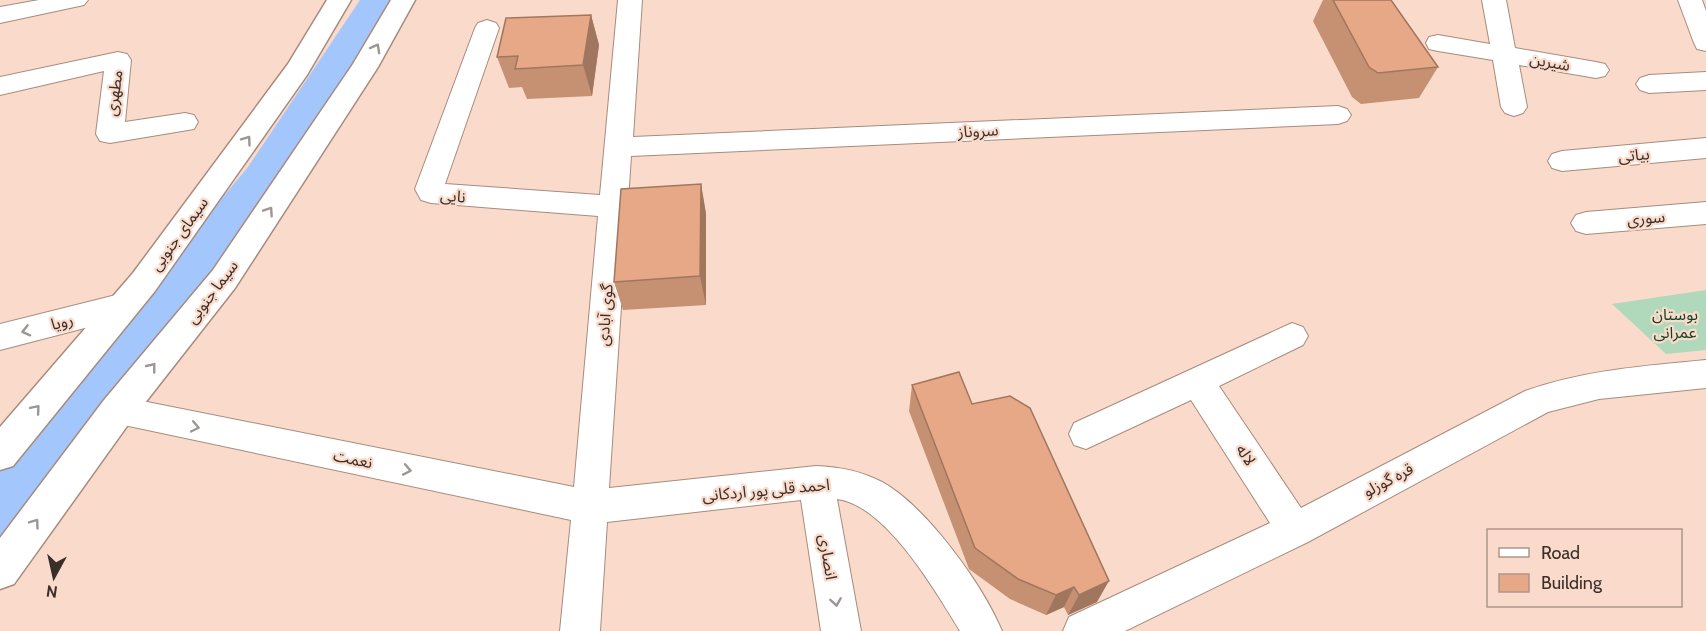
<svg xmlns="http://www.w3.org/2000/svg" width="1706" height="631" font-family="Cabin,'Noto Sans Arabic',sans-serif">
<rect width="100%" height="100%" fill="#fadbcb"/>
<path fill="#b0d8ba" d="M1706,290v60l-40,4 -54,-50z"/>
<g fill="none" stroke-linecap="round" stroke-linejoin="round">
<path fill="#a3c6fd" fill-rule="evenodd" d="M360,0h48l-120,197 -262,347 -26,10v-91l248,-296z"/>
<defs>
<path id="minor" d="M39,0h49l-4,5 -84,18v-16z
M618,0h24l-9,137 705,-31 9,3 4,6 -4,6 -9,3 -707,32 -22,332 207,-22c24,1 45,5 66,16 44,24 101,103 120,149h-42c-24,-39 -74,-126 -123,-132l24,132h-40l-20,-131 -194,22 -7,109h-40l11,-111 -466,-99 -5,-10 5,-10 12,-5 457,91 24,-271 -167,-13 -10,-3 -6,-11 60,-161 3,-5 9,-3 9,3 3,5 -54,156 155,11z
M1482,0h24l9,48 81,14 9,2 4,6 -4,6 -9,2 -77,-13 8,42 -4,6 -9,3 -9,-3 -4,-6 -8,-47 -55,-9 -9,-2 -3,-6 3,-6 9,-2 52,9z
M1678,0h24l4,11v40l-9,-2 -3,-6z
M118,52l9,2 4,6 -6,62 60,-9 9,2 4,7 -4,7 -84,14 -10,-2 -4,-7 8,-63 -104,24v-18z
M1706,72v18l-57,3 -9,-3 -4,-6 4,-6 9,-3z
M1706,138v20l-144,13 -10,-3 -4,-7 4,-7 10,-3z
M1706,202v22l-120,10 -10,-3 -5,-8 5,-8 10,-3z
M124,293l11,4 5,9 -5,9 -135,35v-26z
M1292,323l11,4 5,9 -5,9 -84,41 82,122 224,-117c59,-21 119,-25 181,-31v28l-107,11 -51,13 -240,130 -183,89h-62l6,-14 201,-94 -79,-123 -105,49 -12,-4 -5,-11 5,-11z"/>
<path id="tertiary" d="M327,0h24l-44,75 -152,216 -142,175 -13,4v-43l133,-154 155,-209z
M391,0h24l-37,67 -143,221 -105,134 -116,162 -14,5v-51l104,-138 109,-130 140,-206z"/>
</defs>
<use href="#minor" stroke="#a78b7d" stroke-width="2"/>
<use href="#tertiary" stroke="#a78b7d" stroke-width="3"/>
<use href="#minor" fill="#fff" fill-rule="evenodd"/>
<use href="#tertiary" fill="#fff" fill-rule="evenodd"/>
</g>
<path fill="#c69073" d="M1323,0h68l47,67 -19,31 -58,6 -9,-7 -39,-76z
M591,15l8,30 -7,51 -65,3 -5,-12 -13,1 -12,-31z
M701,184l5,30v91l-83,5 -9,-28z
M912,385l60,19 125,198 -29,13 -4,-8 -18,8 -36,-16 -41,-30 -60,-158z"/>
<path fill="#a1765e" d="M591,15l8,30 -7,51 -9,-31z
M701,184l5,30v91l-6,-29z
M1109,581l-12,21 -29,13 11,-20z
M1074,587l-10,20 -18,8 10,-20z"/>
<path fill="#e6a886" stroke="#a1765e" stroke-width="1.5" d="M1333,0h58l47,67 -60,6 -9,-6z
M591,15l-8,50 -68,4 3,-13 -21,1 9,-39z
M701,184l-1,92 -86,6 7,-93z
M959,372l13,32 38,-8 20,12 79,173 -30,14 -5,-8 -18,8 -38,-16 -43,-31 -63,-163z"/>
<defs><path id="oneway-chevron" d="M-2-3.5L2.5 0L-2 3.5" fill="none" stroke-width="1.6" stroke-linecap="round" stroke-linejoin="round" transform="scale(1.5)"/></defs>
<g stroke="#9c9694">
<use href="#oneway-chevron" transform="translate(376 48) rotate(-61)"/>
<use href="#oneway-chevron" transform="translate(247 140) rotate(-54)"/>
<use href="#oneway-chevron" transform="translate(269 211) rotate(-56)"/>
<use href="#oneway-chevron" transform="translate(26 331) rotate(166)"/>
<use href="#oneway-chevron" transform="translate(152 367) rotate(-51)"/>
<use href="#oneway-chevron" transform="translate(36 409) rotate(-50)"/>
<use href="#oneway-chevron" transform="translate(195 427) rotate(12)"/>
<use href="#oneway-chevron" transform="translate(407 470) rotate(11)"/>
<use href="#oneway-chevron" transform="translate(35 523) rotate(-54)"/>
<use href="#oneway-chevron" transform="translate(836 602) rotate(81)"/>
</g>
<g text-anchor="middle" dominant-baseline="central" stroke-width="4.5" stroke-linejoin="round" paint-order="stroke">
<g font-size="16" fill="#3a2e28" stroke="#fadbcb">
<text transform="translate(1550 62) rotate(10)">شیرین</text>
<text transform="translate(114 93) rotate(-82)">مطهری</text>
<text transform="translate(978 131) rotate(-3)">سروناز</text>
<text transform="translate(1634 155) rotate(-5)">بیاتی</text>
<text transform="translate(453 196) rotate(6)">نایی</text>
<text transform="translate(1646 218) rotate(-5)">سوری</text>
<text transform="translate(179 234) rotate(-54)">سیمای جنوبی</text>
<text transform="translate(212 292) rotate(-53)">سیما جنوبی</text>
<text transform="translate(605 315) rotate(-86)">گوی آبادی</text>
<text transform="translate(62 322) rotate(-14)">رویا</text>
<text transform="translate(1246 455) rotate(57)">لاله</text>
<text transform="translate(353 459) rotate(12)">نعمت</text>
<text transform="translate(1388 480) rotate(-28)">قره گوزلو</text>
<text transform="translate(766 490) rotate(-5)">احمد قلی پور اردکانی</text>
<text transform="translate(828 557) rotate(81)">انصاری</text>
</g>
<g font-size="16" fill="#164226" stroke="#fadbcb">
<text x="1675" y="314">بوستان<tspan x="1675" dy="18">عمرانی</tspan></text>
</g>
</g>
<rect x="1487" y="529" width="195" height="78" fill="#fadbcb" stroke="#ad968a" stroke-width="1.5"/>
<rect x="1499" y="548" width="30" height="9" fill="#ffffff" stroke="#ad968a" stroke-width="1.5"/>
<text x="1541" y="559" font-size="18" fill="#3a2e28">Road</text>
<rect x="1499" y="574" width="30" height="18" fill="#e6a886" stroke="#ad968a" stroke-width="1.5"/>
<text x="1541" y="589" font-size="18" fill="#3a2e28">Building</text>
<g transform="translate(54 577) rotate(188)" stroke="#fadbcb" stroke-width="4.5" paint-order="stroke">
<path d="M0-4.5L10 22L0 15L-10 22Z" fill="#3a2e28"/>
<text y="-9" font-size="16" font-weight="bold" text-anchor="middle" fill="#3a2e28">N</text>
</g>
</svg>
